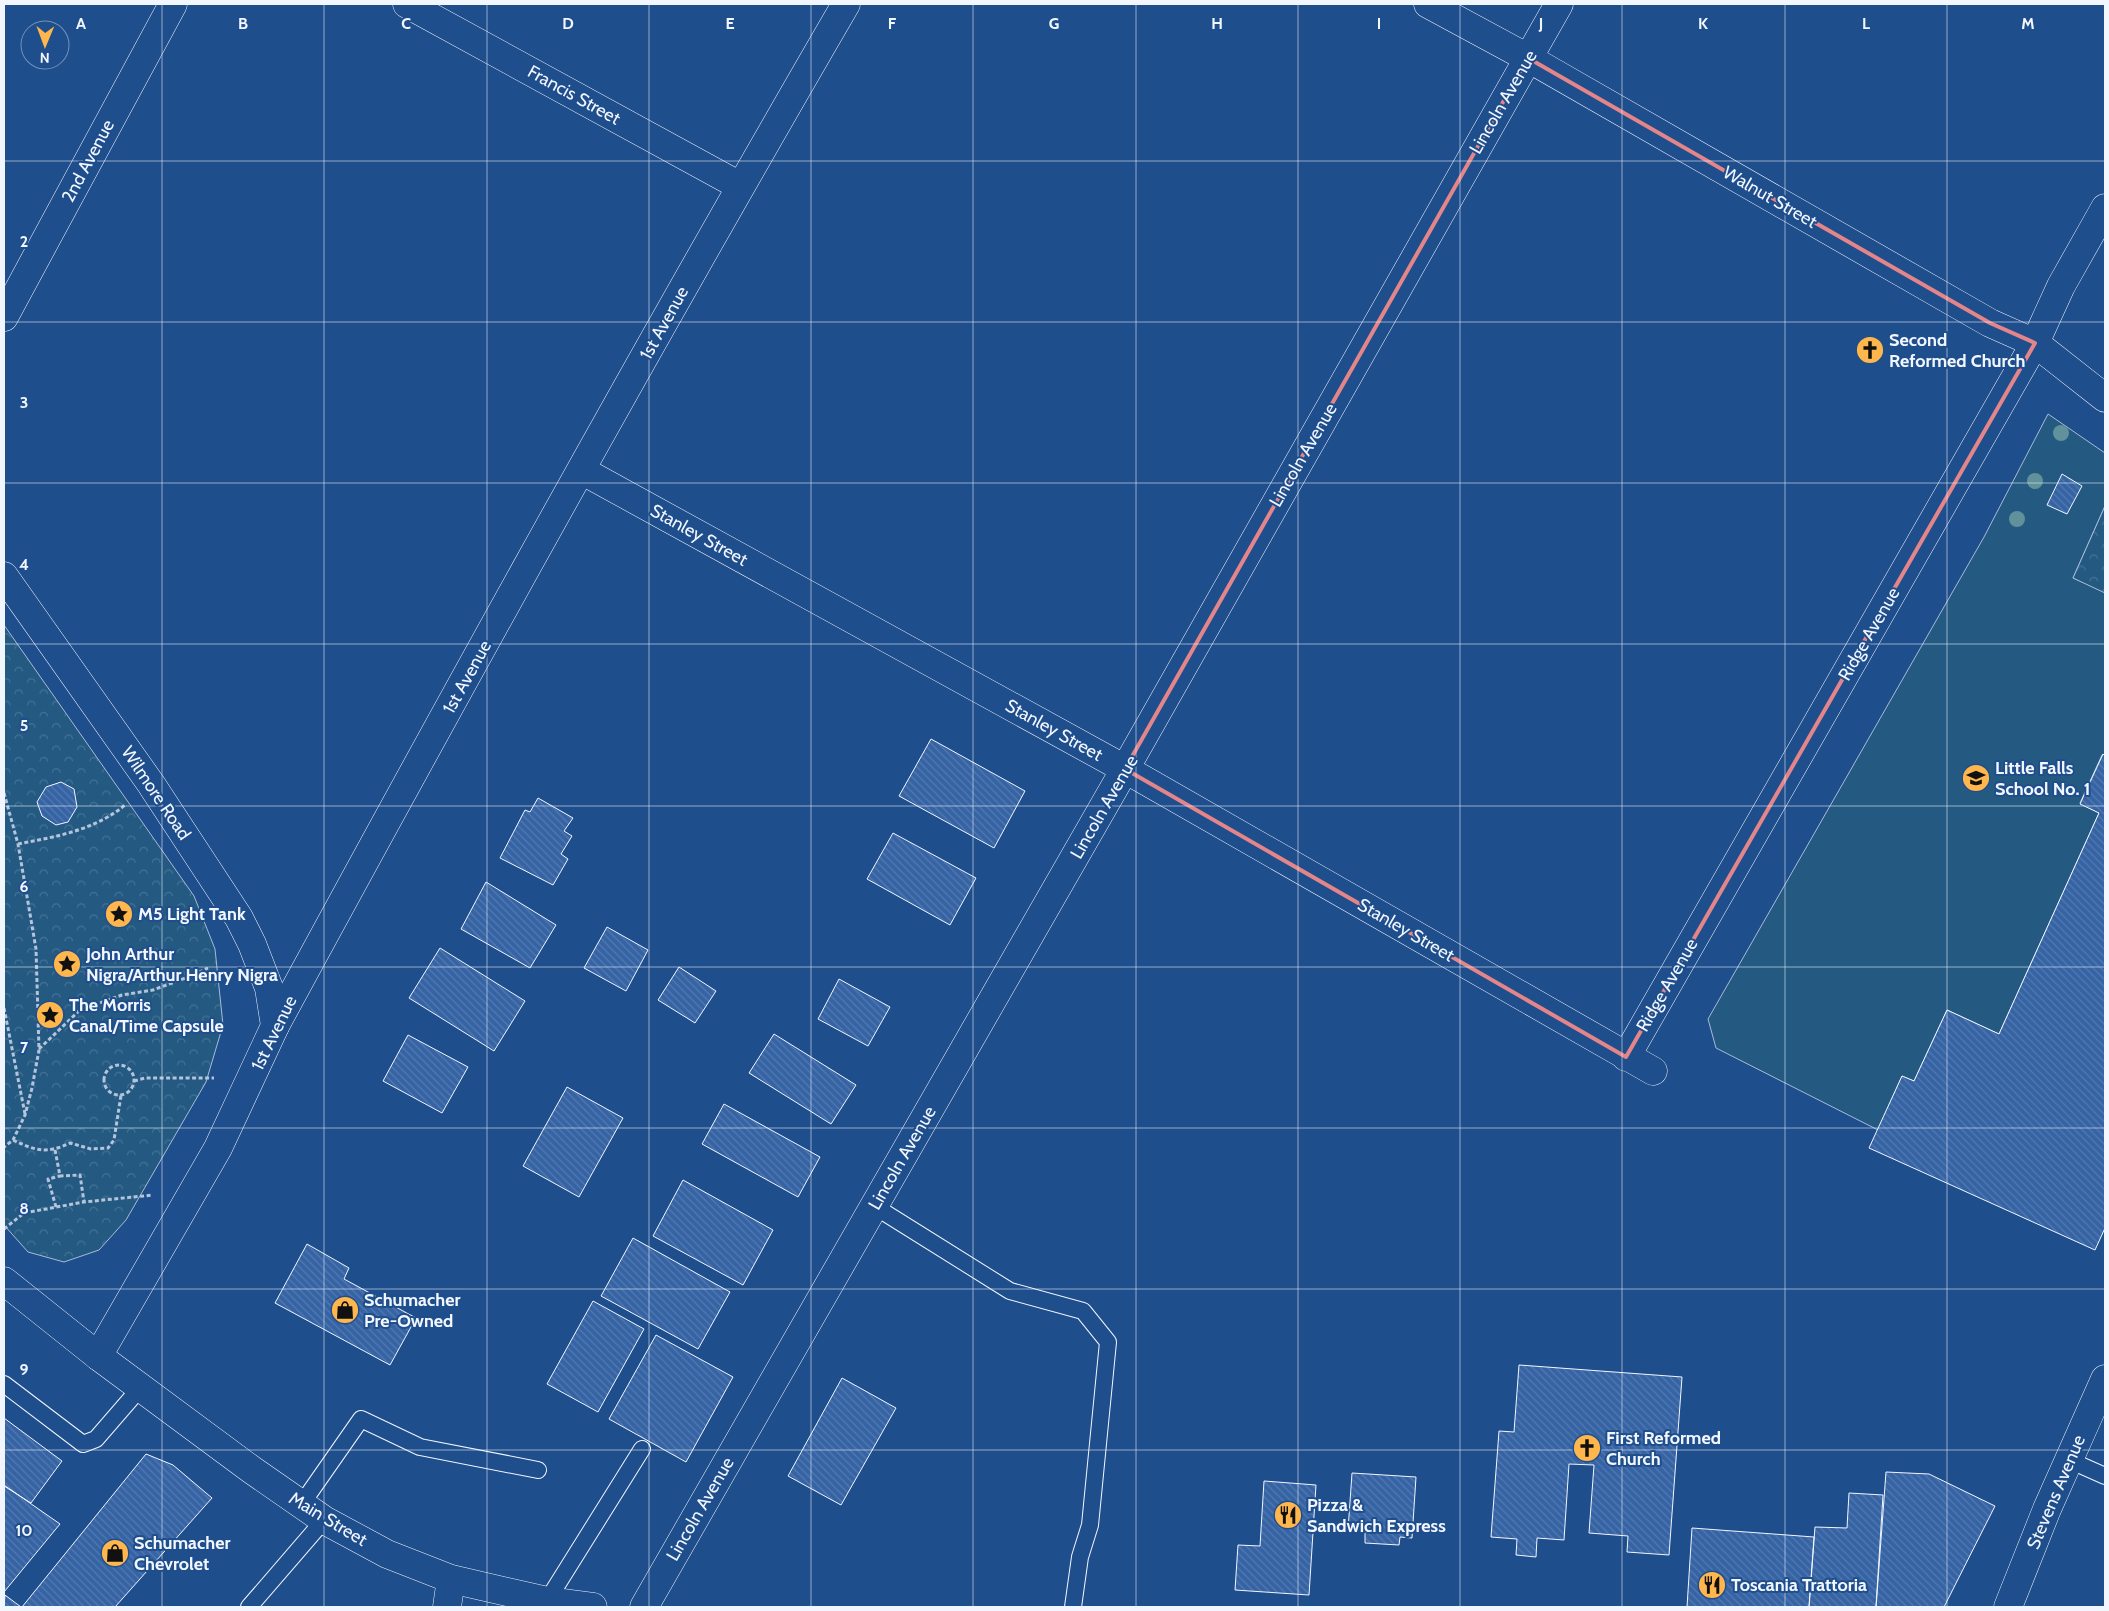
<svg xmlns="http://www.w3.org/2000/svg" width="2109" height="1611" font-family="Cabin,sans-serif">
<defs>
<pattern id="forest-crowns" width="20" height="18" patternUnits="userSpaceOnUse" patternTransform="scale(1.25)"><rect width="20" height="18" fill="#245a82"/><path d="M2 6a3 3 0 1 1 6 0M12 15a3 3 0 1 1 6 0" fill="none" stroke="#447295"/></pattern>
<pattern id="building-back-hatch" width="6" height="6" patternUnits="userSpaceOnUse" patternTransform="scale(1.25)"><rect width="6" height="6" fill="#3563a3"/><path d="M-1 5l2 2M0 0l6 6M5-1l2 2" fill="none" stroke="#537ab1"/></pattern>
</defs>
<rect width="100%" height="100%" fill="#1f4e8c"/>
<path fill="#245a82" stroke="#a8bbd7" d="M2048,414l57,39v53l-32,72 32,14v164l-3,-1 -22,48 19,10 -100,221 -52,-24 -33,71 -12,-5 -24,54 -162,-82 -8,-29 276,-482z"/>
<path fill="url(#forest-crowns)" stroke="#a8bbd7" d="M2105,506v87l-32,-15z
M4,625l190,271 21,53 8,76 -17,57 -80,138 -27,30 -35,12 -36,-10 -24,-27z"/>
<path fill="url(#building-back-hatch)" stroke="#f2f6ff" d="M2062,474l20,12 -15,28 -20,-9z
M931,739l94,52 -31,57 -95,-52z
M2103,754l2,2v472l-10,22 -226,-102 33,-72 12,5 33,-71 52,24 100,-221 -19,-9z
M61,782l13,7 3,18 -9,15 -12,3 -14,-9 -5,-14 9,-15z
M538,798l35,20 -9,13 8,5 -11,18 7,5 -15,26 -53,-27 25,-48 5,2z
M893,833l83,45 -26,47 -83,-46z
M486,882l70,43 -26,43 -69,-39z
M607,927l41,23 -22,41 -42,-23z
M440,948l85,53 -31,50 -85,-53z
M679,967l37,24 -21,32 -37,-23z
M839,979l51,28 -22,39 -50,-27z
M774,1034l82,51 -25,39 -82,-51z
M408,1035l60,32 -26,46 -59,-32z
M567,1087l56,31 -44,79 -56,-31z
M724,1104l96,53 -22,40 -96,-53z
M683,1180l90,50 -30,55 -90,-49z
M633,1238l97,54 -32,57 -97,-53z
M307,1244l42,24 -5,11 72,39 -26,47 -115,-62z
M593,1301l51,28 -46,83 -51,-28z
M656,1335l77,42 -47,85 -77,-43z
M1519,1365l163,12 -13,178 -42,-3 1,-16 -39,-3 5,-68 -25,-1 -5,76 -27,-2 -1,19 -20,-2 1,-16 -26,-2 8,-106 15,1z
M842,1378l54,30 -55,97 -53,-29z
M4,1418l58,43 -31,42 -27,-17z
M146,1454l27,11 39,33 -97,109h-93z
M1886,1472l43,2 66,32 -51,101h-68z
M1352,1473l64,4 -4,61 -12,-1 -1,8 -34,-2v-12l-17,-1z
M1264,1481l52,4 -7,110 -74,-5 3,-45 22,1z
M4,1485l56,39 -56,68z
M1849,1493l34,2 -7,112h-67l6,-80 32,1z
M1692,1528l122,9 -5,70h-122z
M5,1595l16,12h-17z"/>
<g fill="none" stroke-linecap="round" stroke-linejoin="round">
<defs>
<path id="service" d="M874,1206l136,85 73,20 25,31 -18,183 -10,32 -7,50
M4,1384l79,60 13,-5 45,-52
M2069,1460l36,16
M301,1505l60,-86 59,28 118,23
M547,1601l95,-152
M249,1607l75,-87"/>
<path id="minor" d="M407,4l333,182
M1428,4l100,54 462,265 45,20 70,55
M4,317l169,-313
M581,470l544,299 528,302
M275,1026c186,-343 375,-685 571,-1022
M1626,1057l409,-714 26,-57 44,-78
M447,1607l4,-28
M644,1607l481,-838 434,-765"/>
<path id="tertiary" d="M4,576l147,208 88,134 13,26 17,44 6,38 -57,122 -120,208"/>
<path id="secondary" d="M4,1281l94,75 154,114 72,50 63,34 64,25 96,22 46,6
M2008,1607l39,-98 58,-130"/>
</defs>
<use href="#service" stroke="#f2f6ff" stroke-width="18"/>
<use href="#minor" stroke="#f2f6ff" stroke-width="29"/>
<use href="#tertiary" stroke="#f2f6ff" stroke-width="29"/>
<use href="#secondary" stroke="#f2f6ff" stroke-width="29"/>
<path stroke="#b3c4dc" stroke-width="3" stroke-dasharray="4 2.5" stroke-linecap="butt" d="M4,793l14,51 18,105 3,101 -7,38 -7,27 -12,25 -9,7
M18,844c37,-7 77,-14 107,-39
M4,1008l21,106
M39,1049l41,-39 42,-15 31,-5 38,-14 17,-8
M104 1080a15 15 0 1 1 30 0a15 15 0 1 1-30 0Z
M134,1081l11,-3h69
M13,1140c23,11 34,14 57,3l21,6 17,-1 6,-8 7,-45
M55,1150l5,26 20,-1 4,27
M56,1207l-8,-28 12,-3
M4,1229l20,-16 60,-11 69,-7"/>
<use href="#service" stroke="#1f4e8c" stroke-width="16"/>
<use href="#minor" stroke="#1f4e8c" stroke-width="28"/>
<use href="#tertiary" stroke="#1f4e8c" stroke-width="28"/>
<use href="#secondary" stroke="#1f4e8c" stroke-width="28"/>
</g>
<g fill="#61919a">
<circle cx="2061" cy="433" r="8"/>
<circle cx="2035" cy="481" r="8"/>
<circle cx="2017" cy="519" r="8"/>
</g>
<path fill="none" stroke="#e38589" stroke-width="4" stroke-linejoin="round" d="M1528,58l462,265 45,20 -409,714 -501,-288z"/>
<path fill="none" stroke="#f2f6ff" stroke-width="1" stroke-opacity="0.55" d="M162,4v1603M324,4v1603M487,4v1603M649,4v1603M811,4v1603M973,4v1603M1136,4v1603M1298,4v1603M1460,4v1603M1622,4v1603M1785,4v1603M1947,4v1603M4,161h2101M4,322h2101M4,483h2101M4,644h2101M4,806h2101M4,967h2101M4,1128h2101M4,1289h2101M4,1450h2101"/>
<defs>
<symbol id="church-disc" viewBox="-11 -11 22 22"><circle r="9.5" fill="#ffb74d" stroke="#1f4e8c"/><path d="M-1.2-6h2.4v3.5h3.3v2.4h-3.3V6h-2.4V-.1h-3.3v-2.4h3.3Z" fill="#111"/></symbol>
<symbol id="school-disc" viewBox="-11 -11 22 22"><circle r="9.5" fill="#ffb74d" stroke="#1f4e8c"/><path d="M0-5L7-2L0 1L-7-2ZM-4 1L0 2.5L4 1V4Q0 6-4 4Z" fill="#111"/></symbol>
<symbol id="sight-disc" viewBox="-11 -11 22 22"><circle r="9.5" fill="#ffb74d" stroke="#1f4e8c"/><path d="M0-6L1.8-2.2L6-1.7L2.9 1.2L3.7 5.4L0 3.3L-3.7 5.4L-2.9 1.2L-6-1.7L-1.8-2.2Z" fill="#111"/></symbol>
<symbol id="shop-disc" viewBox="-11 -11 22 22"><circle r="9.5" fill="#ffb74d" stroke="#1f4e8c"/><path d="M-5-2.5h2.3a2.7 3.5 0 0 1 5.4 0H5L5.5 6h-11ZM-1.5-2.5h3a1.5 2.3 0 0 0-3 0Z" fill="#111"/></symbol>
<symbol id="restaurant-disc" viewBox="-11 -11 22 22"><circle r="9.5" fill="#ffb74d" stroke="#1f4e8c"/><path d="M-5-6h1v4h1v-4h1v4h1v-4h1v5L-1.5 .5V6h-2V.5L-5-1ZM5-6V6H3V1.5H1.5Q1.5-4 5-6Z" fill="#111"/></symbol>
</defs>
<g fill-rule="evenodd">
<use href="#church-disc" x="1854" y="334" width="32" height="32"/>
<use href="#school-disc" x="1960" y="762" width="32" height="32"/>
<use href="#sight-disc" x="103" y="898" width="32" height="32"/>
<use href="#sight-disc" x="51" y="948" width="32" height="32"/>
<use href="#sight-disc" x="34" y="999" width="32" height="32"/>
<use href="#shop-disc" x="329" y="1294" width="32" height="32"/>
<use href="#church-disc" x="1571" y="1432" width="32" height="32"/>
<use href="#restaurant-disc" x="1272" y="1499" width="32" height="32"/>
<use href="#shop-disc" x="99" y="1537" width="32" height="32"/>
<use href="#restaurant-disc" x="1696" y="1569" width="32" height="32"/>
</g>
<g text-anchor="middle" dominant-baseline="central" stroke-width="4" stroke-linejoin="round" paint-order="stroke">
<g font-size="18" fill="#f2f6ff" stroke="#1f4e8c">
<text transform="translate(574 95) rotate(29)">Francis Street</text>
<text transform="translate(1503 102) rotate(-60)">Lincoln Avenue</text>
<text transform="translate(88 161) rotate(-62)">2nd Avenue</text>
<text transform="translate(1770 197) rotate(30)">Walnut Street</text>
<text transform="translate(664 323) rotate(-61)">1st Avenue</text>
<text transform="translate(1303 455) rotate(-60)">Lincoln Avenue</text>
<text transform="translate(699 535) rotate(29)">Stanley Street</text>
<text transform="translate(1869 634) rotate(-60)">Ridge Avenue</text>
<text transform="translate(467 677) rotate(-61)">1st Avenue</text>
<text transform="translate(1054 730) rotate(29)">Stanley Street</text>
<text transform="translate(156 793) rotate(56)">Wilmore Road</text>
<text transform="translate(1104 807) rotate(-60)">Lincoln Avenue</text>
<text transform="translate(1406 930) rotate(30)">Stanley Street</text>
<text transform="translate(1667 985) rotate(-60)">Ridge Avenue</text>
<text transform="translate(274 1033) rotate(-64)">1st Avenue</text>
<text transform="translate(902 1158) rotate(-60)">Lincoln Avenue</text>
<text transform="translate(2056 1492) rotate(-67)">Stevens Avenue</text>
<text transform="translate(700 1509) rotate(-60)">Lincoln Avenue</text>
<text transform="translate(328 1519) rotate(31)">Main Street</text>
</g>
<g font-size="18" font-weight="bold" fill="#f2f6ff" stroke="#1f4e8c" text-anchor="start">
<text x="1889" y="340">Second<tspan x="1889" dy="21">Reformed Church</tspan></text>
<text x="1995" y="768">Little Falls<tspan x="1995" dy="21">School No. 1</tspan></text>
<text x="138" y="914">M5 Light Tank</text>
<text x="86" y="954">John Arthur<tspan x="86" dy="21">Nigra/Arthur Henry Nigra</tspan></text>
<text x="69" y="1005">The Morris<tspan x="69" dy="21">Canal/Time Capsule</tspan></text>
<text x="364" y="1300">Schumacher<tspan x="364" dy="21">Pre-Owned</tspan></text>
<text x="1606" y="1438">First Reformed<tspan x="1606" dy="21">Church</tspan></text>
<text x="1307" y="1505">Pizza &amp;<tspan x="1307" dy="21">Sandwich Express</tspan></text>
<text x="134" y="1543">Schumacher<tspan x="134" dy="21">Chevrolet</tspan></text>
<text x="1731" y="1585">Toscania Trattoria</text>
</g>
</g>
<g font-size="16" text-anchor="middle" font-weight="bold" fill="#f2f6ff" stroke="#1f4e8c" stroke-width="4" stroke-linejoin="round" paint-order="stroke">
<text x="81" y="29">A</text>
<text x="243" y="29">B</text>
<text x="406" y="29">C</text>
<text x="568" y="29">D</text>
<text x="730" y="29">E</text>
<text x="892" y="29">F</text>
<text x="1054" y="29">G</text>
<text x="1217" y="29">H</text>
<text x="1379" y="29">I</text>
<text x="1541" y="29">J</text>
<text x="1703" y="29">K</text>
<text x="1866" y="29">L</text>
<text x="2028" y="29">M</text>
<text x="24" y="247">2</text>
<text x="24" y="408">3</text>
<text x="24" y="570">4</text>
<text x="24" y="731">5</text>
<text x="24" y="892">6</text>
<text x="24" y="1053">7</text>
<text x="24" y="1214">8</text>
<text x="24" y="1375">9</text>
<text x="24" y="1536">10</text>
</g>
<rect width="2109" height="1611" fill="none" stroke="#f2f6ff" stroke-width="10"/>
<g transform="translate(45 45) rotate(181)"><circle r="24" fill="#1f4e8c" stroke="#7391ba"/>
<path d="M0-4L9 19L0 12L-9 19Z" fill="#ffb74d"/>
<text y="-8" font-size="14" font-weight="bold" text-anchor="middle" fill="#f2f6ff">N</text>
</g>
</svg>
